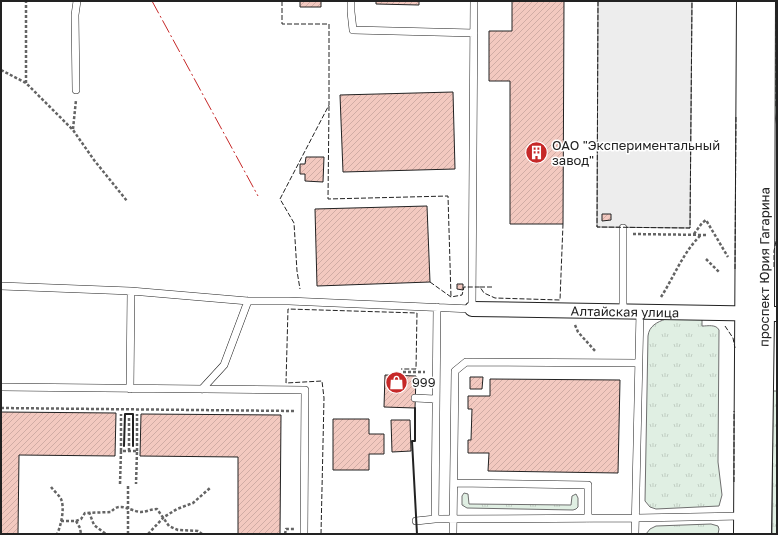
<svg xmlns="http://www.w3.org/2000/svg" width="778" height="535" font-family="'Golos Text',sans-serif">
<defs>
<pattern id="grass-tufts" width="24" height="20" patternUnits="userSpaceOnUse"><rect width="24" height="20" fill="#e0efe3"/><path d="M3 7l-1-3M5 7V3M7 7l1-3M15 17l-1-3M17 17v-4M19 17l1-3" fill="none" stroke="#c0cdc2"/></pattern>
<pattern id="building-hatch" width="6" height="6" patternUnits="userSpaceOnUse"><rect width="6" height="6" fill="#f3c9c0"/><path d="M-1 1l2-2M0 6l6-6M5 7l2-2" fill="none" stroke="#d0aca5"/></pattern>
</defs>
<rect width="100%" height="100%" fill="#fff"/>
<path fill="url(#grass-tufts)" stroke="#6f6f6f" d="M775,1h2v126l-3,-17z
M666,319h36v7c6,0 14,-2 17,4l-1,132 4,33 -3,11 -63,3 -6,-2 -5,-6 3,-165c1,-10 9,-14 18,-17z
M773,391h4v143h-5z
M464,493l4,1 1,10 102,1 1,-9 4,-2 2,4v9l-2,2 -3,1 -106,-2 -5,-3v-9z
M711,524l7,2 1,3 -1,5h-72l4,-5 6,-3z"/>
<path fill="#ededed" stroke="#6f6f6f" d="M598,1h94l-2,227 -93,-1z"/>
<path fill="url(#building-hatch)" stroke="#222" d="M300,1h21v6h-21z
M376,1h43v4l-43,-1z
M512,1h52l-1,223h-53v-143h-21v-50h23z
M453,92l2,77 -112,3 -3,-77z
M306,157h18l-1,25 -18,-1v-7h-5v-10h5z
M427,206l3,76 -113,4 -2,-77z
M602,214h9v6l-9,1z
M457,284h6v6l-6,-1z
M385,375l31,1 -1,32 -31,-1z
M470,377h13l-1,12h-12z
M490,379l130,1 -2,93 -130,-2 1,-18h-21v-13h3l1,-31h-4v-13h22z
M1,412l115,1 -1,43 -96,-1 -1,79h-17z
M141,414l140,1 -1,119h-42v-77l-98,-1z
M333,419h36v15h15v20h-15v16h-36z
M391,420h19l1,31 -19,1z"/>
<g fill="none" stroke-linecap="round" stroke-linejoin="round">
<defs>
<path id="service" d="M351,1v11l2,18 121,3
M76,90l-1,-75 2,-14
M623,228v83
M1,286l130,5 117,10h41l183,8 2,-308
M1,387l304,3 -1,144
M130,389l1,-98
M202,389l22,-24 24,-64
M415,398l20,1
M454,483l134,2v34
M435,519l2,-212
M416,521l19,-2 201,-1 107,-2
M453,534l2,-163 11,-9 172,1
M635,534l5,-222"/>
<g id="minor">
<path id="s1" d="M472,309l305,5"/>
</g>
<g id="secondary">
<path d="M744,534l3,-533"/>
<path id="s2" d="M761,534l3,-220 1,-313"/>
</g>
</defs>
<use href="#service" stroke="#222" stroke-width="8"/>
<use href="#minor" stroke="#222" stroke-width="16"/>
<use href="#secondary" stroke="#222" stroke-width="22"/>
<path stroke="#646464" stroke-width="2.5" stroke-dasharray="3 2" stroke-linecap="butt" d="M1,70l25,13 47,47 21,30 33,41
M26,83v-82
M73,129l3,-29
M633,234l73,1
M694,234l8,-11 4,-3 22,37
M706,259l13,13
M661,297c13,-20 22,-45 40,-62
M575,325l3,7 18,20
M402,376v-4h23
M1,408l293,3
M121,451v-37
M129,451v-35
M137,451v-37
M120,484l1,-33h16l-1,33
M51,487c3,4 8,8 10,12 4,9 0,27 -4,35
M89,512l5,13 12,9
M61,521h15l5,-2 4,-6 26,-1c9,-11 18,-1 30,0 5,0 10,-3 16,-3l12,17 9,4 20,1 4,3
M76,521l4,7 1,6
M128,534v-50
M148,534l16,-17 13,-8 16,-6 17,-15
M285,534l1,-5h8"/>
<use href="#service" stroke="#fff" stroke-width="7"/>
<use href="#minor" stroke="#fff" stroke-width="14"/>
<use href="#secondary" stroke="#fff" stroke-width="20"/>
<path stroke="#222" stroke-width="1" stroke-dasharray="5 2" stroke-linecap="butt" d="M282,1v23h47v81l-49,94 14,24 3,48 3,18
M598,1l-1,226 93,1 2,-227
M329,106l-1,93 120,-3 3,101
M776,106v-105
M774,267v-16l3,-15
M735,269l1,-154
M430,282l21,15 11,-2 2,-8h16l4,6 11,5 65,2 3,-76
M480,287h14
M725,326l8,12 2,10
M734,482v-71
M321,534l3,-136 -2,-17 -36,2 2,-74 129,4 -1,56h-15"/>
<path stroke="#222" stroke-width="2" d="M415,408v33h-3l5,93
M124,446l1,-32h8v32"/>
<path stroke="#c62828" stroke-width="1" stroke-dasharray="14 3 2 3" stroke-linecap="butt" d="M152,1l106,195"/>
</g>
<defs>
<symbol id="building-disc" viewBox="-11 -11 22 22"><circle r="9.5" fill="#c62828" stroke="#fff"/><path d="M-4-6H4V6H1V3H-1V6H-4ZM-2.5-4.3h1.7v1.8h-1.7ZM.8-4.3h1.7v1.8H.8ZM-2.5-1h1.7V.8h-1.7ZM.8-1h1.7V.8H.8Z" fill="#fff"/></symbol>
<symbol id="shop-disc" viewBox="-11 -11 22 22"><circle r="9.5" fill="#c62828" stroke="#fff"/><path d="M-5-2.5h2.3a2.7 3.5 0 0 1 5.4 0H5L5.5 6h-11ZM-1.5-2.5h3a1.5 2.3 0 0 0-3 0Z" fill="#fff"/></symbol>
</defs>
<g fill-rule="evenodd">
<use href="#building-disc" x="524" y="140" width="25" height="25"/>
<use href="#shop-disc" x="384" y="370" width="25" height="25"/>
</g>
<g text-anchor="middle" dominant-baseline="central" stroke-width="3" stroke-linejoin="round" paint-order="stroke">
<g font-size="13" fill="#222" stroke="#fff" text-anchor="start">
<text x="552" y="145">ОАО "Экспериментальный<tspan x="552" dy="15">завод"</tspan></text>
<text x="412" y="382">999</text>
</g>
<g font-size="13" fill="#222" stroke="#fff">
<text stroke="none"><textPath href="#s2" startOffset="267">проспект Юрия Гагарина</textPath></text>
<text stroke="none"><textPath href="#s1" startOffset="153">Алтайская улица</textPath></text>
</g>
</g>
<rect width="778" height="535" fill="none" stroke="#222222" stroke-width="4"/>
</svg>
